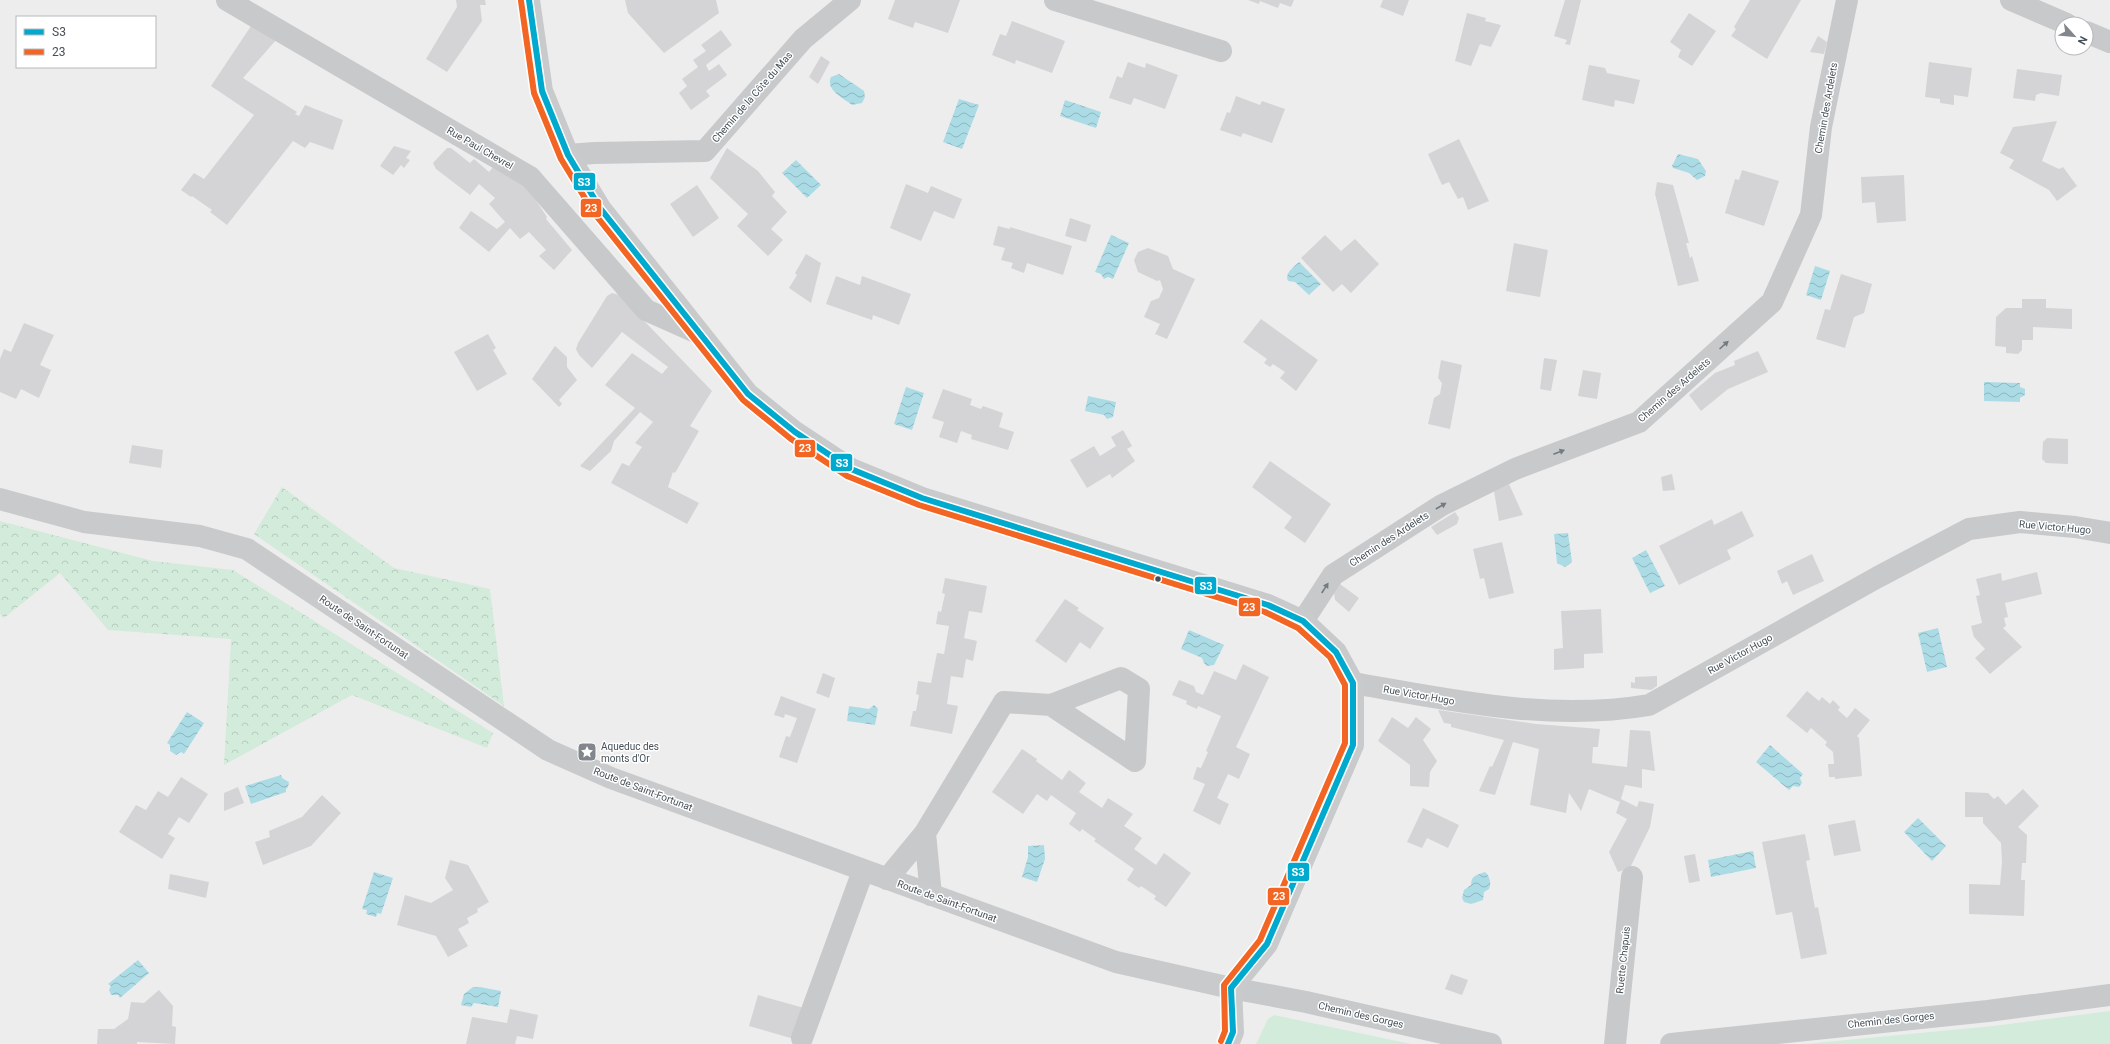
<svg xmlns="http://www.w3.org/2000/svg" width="2110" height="1044" font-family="Roboto,sans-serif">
<defs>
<pattern id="forest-crowns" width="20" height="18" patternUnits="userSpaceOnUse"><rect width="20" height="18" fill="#d3ebdb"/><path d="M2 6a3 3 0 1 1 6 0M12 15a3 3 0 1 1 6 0" fill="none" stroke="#b6cbbe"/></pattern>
<pattern id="water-waves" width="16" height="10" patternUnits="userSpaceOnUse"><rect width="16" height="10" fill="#abdce6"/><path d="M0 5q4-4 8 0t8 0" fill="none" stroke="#8db5bd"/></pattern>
</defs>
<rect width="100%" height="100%" fill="#eeeded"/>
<path fill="#d3ebdb" d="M2110,1011v33h-305l188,-18z
M1274,1015l137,29h-155l12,-25z"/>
<path fill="url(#forest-crowns)" d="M282,487l112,81 96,21 14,117 -250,-172z
M0,521l153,40 80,9 260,163 -6,15 -135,-53 -128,70 7,-126 -123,-9 -48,-57 -56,45 -4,-4z"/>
<path fill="url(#water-waves)" d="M839,74l25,17 1,6 -3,6 -10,2c-9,-7 -27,-15 -21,-28z
M959,99l20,6 -17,44 -19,-7z
M1065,100l36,12 -5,16 -36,-12z
M1678,154l20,5 8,12 -1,5 -8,4 -8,-7 -16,-5 -1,-2z
M796,160l25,25 -14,13 -25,-25z
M1111,235l18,8 -16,36 -5,-2 -4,2 -3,-5 -6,-2z
M1299,262l22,22 -12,11 -14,-13 -7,-1c-4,-8 6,-14 11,-19z
M1815,266l15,5 -9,29 -15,-5z
M1984,382l36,1v4l5,2v6l-5,3v4l-36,-1z
M906,387l18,6 -12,37 -18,-6z
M1088,396l28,6 -3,15 -6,2 -3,-4 -19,-4z
M1568,533l4,29 -7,5 -8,-4 -3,-29z
M1646,550l19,36 -15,7 -18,-35z
M1938,628l9,39 -20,5 -9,-39z
M1189,630l35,15 -10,20 -7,1 -3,-3 -2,-5 -21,-9z
M874,705l4,4 -3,16 -28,-4 2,-15 20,3z
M187,712l17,11 -20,31 -3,-2 -5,3 -6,-4v-6l-3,-2z
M1770,745l33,29 -3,4 2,5 -3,4 -6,-1 -4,4 -33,-28z
M281,775l1,3 7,4 -1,5 -2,2v3l-35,12 -6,-18z
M1918,818l28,28 -14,15 -28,-29z
M1044,845l1,14 -8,23 -15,-5 6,-20v-11z
M1753,851l3,17 -45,9 -3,-17z
M374,872l19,6 -12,36 -4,-1 -1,4 -10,-3 1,-4 -5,-1z
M1485,872c4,3 7,11 4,17l-5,3 -1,8 -12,4 -7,-2 -2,-4 2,-8 7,-5c0,-10 6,-10 14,-13z
M138,960l11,13 -29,25 -2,-3h-7l-2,-5 2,-4 -3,-2z
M473,987h7l21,4 -3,16 -24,-4 -3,4 -10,-2 3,-11z"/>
<path fill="#d4d4d6" d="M456,0h29l1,5h-6l2,16 -35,51 -21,-13 31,-52z
M625,0h91l3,13 -55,40 -36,-40z
M895,0h65l-12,33 -33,-11 -2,6 -25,-9z
M1248,0h46l-3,7 -11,-4 -2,5 -18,-7 -1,3z
M1383,0h26l-6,16 -23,-9z
M1565,0h16l-11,45 -5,-1 2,-4 -13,-4z
M1750,0h51l-34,59 -36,-23 5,-7 -2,-2z
M1467,13l19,5 -1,3 16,4 -10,22 -11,-3 -9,22 -16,-5z
M1689,13l27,18 -24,35 -14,-9 3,-7 -11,-8z
M1012,21l53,20 -13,32 -36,-13 -1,4 -23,-9 8,-21 6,2z
M251,26l25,14 -33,38 54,34 -2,2 4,2 6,-11 38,15 -10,30 -23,-8 -5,6 -12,-7 -66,84 -17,-13 2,-2 -20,-14 -1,1 -10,-7 13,-17 10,6 50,-64 -43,-29z
M721,30l11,15 -26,20 3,6 10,-7 8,11 -21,16 4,5 -19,14 -12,-17 8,-7 -5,-7 16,-12 -5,-7 13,-9 -5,-6z
M1818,36l9,6 -3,12 -14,-2z
M821,56l9,6 -12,22 -9,-7z
M1128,62l17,6 1,-5 32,12 -13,34 -31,-11 -3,7 -22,-7 8,-22 5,2z
M1929,62l43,6 -4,29 -14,-2v10l-14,-2v-4l-15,-2z
M1589,65l16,3 2,5 33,7 -6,24 -19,-4 -1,7 -32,-7z
M2017,69l45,6 -3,21 -18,-3 -5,2 -1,6 -22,-3z
M1236,96l24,9 2,-4 23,8 -13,34 -29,-10 -2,4 -21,-7 7,-18 3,1z
M2057,121l-15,40 17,8 4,-2 14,19 -20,15 -8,-11 -40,-22 5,-8 -14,-7 13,-26z
M1459,139l30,62 -21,9 -5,-13 -5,2 -9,-17 -7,3 -14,-31z
M394,146l17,5 -5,7 4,2 -6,8 -3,-3 -8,10 -13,-9z
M447,148h4l19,15 4,-4 15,13 4,-5 23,9 19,23 12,18 -1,2 26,31 -18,20 -15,-14 7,-6 -17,-18 -9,7 -10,-11 -21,24 -30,-24 12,-17 26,18 8,-7 -16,-18 6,-6 -16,-14 -9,11 -34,-26 -3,-6z
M727,148l31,23 17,21 -3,4 15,16 -16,17 12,11 -15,16 -31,-30 11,-12 -38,-36z
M1742,170l37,11 -15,45 -39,-13 10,-34 4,1z
M1904,175l2,46 -29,2 -2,-21 -13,1 -1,-26z
M1657,182l16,3 16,58h-3l4,15 2,-2 7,25 -21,5 -23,-92z
M906,184l22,9 3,-7 31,13 -8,20 -20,-8 -13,30 -31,-13z
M697,185l22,33 -26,19 -23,-33z
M1070,218l21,7 -5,17 -21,-6z
M998,226l12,3v-2l62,19 -9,29 -36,-12 -3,10 -13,-5 2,-5 -12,-3 4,-12 -12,-3z
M1325,235l16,16 14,-12 24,25 -28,29 -9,-9 -9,8 -32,-34z
M1514,243l34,7 -8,47 -34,-6z
M1148,248l20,8 5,13 22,10 -28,60 -12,-5 5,-10 -16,-7 7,-16 8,-3 4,-9 -3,-9 -3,1 -19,-9 -4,-12 4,-8z
M806,254l15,9 -10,40 -22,-15 8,-13 -2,-2z
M1841,274l31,10 -8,29 -10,4 -9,31 -29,-9 9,-30 5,1z
M836,276l24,9 2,-9 49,18 -12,31 -26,-10 -1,5 -46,-16z
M612,293l7,2 93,96 -22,35 9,5 -24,42 -2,-1 -5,15 31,16 -12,21 -76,-41 11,-20 7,3 13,-19 -7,-4 18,-21 -13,-10 -26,29 -3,10 -21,20 -10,-5 55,-58 -30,-23 27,-32 30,21 6,-7 -46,-35 -30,36 -13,-13 -3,-6 2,-6 29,-47z
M2022,299h24v9l26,1v20l-39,-2v13h-11v10l-4,4 -12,-1v-6l-11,-1 1,-29 10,-9h16z
M1261,319l57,41 -22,31 -16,-13 5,-6 -12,-8 -3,3 -6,-4 3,-4 -24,-17z
M24,323l30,12 -14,30 11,5 -12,28 -18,-9 -5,10 -16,-7v-33l4,-10 7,3z
M488,334l8,14 -3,2 14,24 -30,17 -23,-39z
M555,346l12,11v10l10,13 -18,20 3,4 -3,3 -27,-28z
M1758,351l10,21 -40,17 -27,22 -12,-16 26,-22 20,-8 -1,-4z
M1544,358l13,2 -6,31 -11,-2z
M1441,360l21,5 -12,64 -22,-5 6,-26 6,-4 2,-11 -4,-5z
M1583,370l18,3 -4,26 -19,-3z
M943,389l29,10 -2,6 11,4 2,-3 20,7 -4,14 15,5 -6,18 -37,-11 1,-4 -11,-4 -4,12 -18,-6 5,-15 -12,-4z
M1123,430l9,16 -5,3 8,12 -23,17 -2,-4 -23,14 -17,-28 24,-14 6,10 16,-10 -5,-9z
M2047,438l21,1v25l-22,-1 -4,-4 1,-17z
M132,445l31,5 -2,18 -32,-5z
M1270,461l61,43 -26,39 -21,-15 8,-11 -40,-30z
M1672,474l3,16 -12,1 -2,-14z
M1509,484l14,31 -24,6 -5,-30z
M1742,511l12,25 -27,14 4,9 -52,26 -20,-39 53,-27 2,6z
M1455,512l4,6 -2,6 -20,11 -6,-8z
M1502,542l12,51 -25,6 -5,-21 -4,1 -7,-30z
M1812,554l12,27 -31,14 -6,-14 -5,3 -5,-13z
M2037,572l5,22 -37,9 3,14 -4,1 2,8 -3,2 19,19 -32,27 -15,-16 10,-9 -11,-12 -3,-11 11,-3 -6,-27 4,-1 -4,-16 25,-6 1,8z
M945,578l42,8 -5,27 -13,-2 -5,27 13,3 -4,20 -7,-2 -3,19 -12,-2 -4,28 11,2 -6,28 -42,-8 3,-15h3l3,-16 -3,-1 2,-13 13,2 6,-30 7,1 5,-28 -13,-2 2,-13 3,1 4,-18 -3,-1z
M1340,584l19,14 -10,14 -14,-12 -1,-7z
M1065,599l14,9 -2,2 27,18 -14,21 -10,-7 -14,21 -31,-22z
M1601,609l2,44 -19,1v14l-30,2v-21l9,-1 -2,-37z
M1243,664l26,13 -33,70 14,7 -11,25 -11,-5 -11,24 12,6 -9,21 -27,-14 12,-27 -12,-5 4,-12 4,1 7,-16 -2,-1 15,-35 -23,-10 -1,3 -11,-5 1,-3 -15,-6 7,-15 15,6 2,6 7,3 11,-24 22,9z
M823,673l12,5 -6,20 -13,-5z
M1657,676v10l-6,4 -20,-2v-6l4,1v-6z
M1807,691l12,10 3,-4 8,7 3,-4 7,7 -2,3 9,8 8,-10 15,12 -13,16 2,2 3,38 -27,3v-2h-6l-1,-13h6l-1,-12 -8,-7 2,-3 -16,-14 -4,5 -21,-17z
M781,696l35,13 -19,54 -18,-6 7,-21 4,1 7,-19 -12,-4 -1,4 -10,-3z
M1438,710l98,14 64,5 -2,18h-5l-1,16 35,4 3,-37 20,1 5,40 -13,-2v19l-17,-3 -4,14 16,8 2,-6 15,3 -4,23 -20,41 -12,4 -9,-20 18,-33 -11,-6 4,-11 -31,-13 -8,22 -12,-18 -3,20 -36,-8 9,-56 -26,-7 -18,53 -16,-4 11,-25 2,1 12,-27 -53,-13v-3l-7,-1z
M1392,717l16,11 8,-11 15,12 -8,11 14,21 -7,11 -1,15 -19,-1v-21l-32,-24z
M1022,749l15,10 -1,2 26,19 7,-10 8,6 9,7 -7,9 23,16 6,-10 25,16 -9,12 18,12 -8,11 22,16 8,-12 27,20 -25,34 -12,-8 2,-3 -15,-10 -2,2 -12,-8 7,-11 -40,-28 2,-2 -14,-10 -2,3 -11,-8 7,-11 -25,-18 -4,6 -10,-7 -14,20 -31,-22z
M181,777l27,17 -19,29 -10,-6 -11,17 7,4 -13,21 -43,-27 17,-27 10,5 12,-19 10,6z
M238,787l6,16 -20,8v-18z
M2023,789l16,17 -21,21 9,8 -1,28h-4l-1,17h4l-1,36 -55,-2v-30l31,1 2,-23 -1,-19 -18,-20v-6h-18v-25l23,1 6,6 4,-3 8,9z
M322,795l19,18 -30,33 -48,19 -8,-23 15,-5 -1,-6 33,-14z
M1423,808l36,17 -11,23 -21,-10 -5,10 -15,-6z
M1855,820l6,31 -27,5 -6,-31z
M1805,834l5,26 -4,1 9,47 3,-1 9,47 -26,5 -9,-47 -16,3 -14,-73z
M1695,854l5,27 -11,2 -5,-27z
M450,860l18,5 21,37 -12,7 1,3 -11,6 2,5 -11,6 10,17 -20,11 -12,-21 -39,-11 8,-30 26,8 22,-13 -8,-12z
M170,874l39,8 -3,16 -38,-9z
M1451,974l17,6 -6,15 -17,-6z
M159,990l14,16 -1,20 4,1 -1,17 -38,-2v2h-40l1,-15h16l14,-10 3,-17 13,1z
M758,995l46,13 -10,31 -45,-13z
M510,1009l28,6 -5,24 -16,-3 -2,8h-49l6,-27 35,6z"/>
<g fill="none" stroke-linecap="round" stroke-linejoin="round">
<path stroke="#c7c9cb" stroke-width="22" d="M227,0l303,177 116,133 54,24
M1055,0l166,51
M2011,0l56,24
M2086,32l24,10
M568,155l26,-2 111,-2 98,-112 47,-39
M1303,621l30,-46 109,-70 73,-36 124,-47 133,-120 39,-87 10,-88 26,-127
M1353,683c98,17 196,39 296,22l229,-128 91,-48 51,-7 55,5 35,6
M925,833l6,62
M887,879l38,-46 79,-131 47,3 84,56 4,-72 -18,-11 -70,27
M1231,988l75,14 185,42
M802,1038l61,-167
M1615,1044l17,-167
M1671,1044l317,-33 122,-16"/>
<path stroke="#c8cacc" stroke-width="22" d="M529,0l13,91 26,64 32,53 148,186 47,38 56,37 71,29 346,107 35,16 33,31 17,31v62l-86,199 -36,44 2,44 -5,12
M0,499l84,23 116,14 47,13 301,201 63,28 505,184 115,26"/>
<defs>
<path id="bus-1" d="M529,0l13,91 26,64 32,53 148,186 47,38 56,37 71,29 346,107 35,16 33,31 17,31v62l-86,199 -36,44 2,44 -5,12"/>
<path id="bus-2" d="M521,1l13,92 27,66 33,54 149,187 48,39 56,37 72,29 346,107 33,16 32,29 15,28v58l-85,197 -36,45 1,46 -4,10"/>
</defs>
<use href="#bus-1" stroke="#fff" stroke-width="9"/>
<use href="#bus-2" stroke="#fff" stroke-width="9"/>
<use href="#bus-1" stroke="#00a9ce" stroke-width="6"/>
<use href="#bus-2" stroke="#f26522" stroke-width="6"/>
</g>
<defs><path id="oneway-solid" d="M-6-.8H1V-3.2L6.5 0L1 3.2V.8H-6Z"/></defs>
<g fill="#737a80">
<use href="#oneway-solid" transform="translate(1724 345) rotate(-42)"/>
<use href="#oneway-solid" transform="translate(1559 452) rotate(-21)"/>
<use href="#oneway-solid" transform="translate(1441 506) rotate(-30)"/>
<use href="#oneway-solid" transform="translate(1325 588) rotate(-57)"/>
</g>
<defs>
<symbol id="sight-square" viewBox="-11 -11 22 22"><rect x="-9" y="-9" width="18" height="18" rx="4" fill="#81878c" stroke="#fff"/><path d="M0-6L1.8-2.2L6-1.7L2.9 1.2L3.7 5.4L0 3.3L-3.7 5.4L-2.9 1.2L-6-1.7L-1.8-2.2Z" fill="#fff"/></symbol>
</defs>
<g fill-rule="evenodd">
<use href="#sight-square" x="576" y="741" width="22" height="22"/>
</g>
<circle fill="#465058" stroke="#fff" stroke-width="1.5" cx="1158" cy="579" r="3.5"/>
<g text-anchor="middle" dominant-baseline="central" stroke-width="3" stroke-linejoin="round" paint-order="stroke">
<g font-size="10" fill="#465058" stroke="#fff">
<text transform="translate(752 97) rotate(-49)">Chemin de la Côte du Mas</text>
<text transform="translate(1826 108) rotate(-80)">Chemin des Ardelets</text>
<text transform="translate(480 148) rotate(30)">Rue Paul Chevrel</text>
<text transform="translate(1674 390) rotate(-41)">Chemin des Ardelets</text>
<text transform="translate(2055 527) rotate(5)">Rue Victor Hugo</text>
<text transform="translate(1389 539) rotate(-33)">Chemin des Ardelets</text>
<text transform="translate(364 627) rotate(34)">Route de Saint-Fortunat</text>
<text transform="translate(1740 654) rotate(-29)">Rue Victor Hugo</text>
<text transform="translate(1419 695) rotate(10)">Rue Victor Hugo</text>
<text transform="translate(643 789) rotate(21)">Route de Saint-Fortunat</text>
<text transform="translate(947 901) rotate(20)">Route de Saint-Fortunat</text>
<text transform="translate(1623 960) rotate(-84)">Ruette Chapuis</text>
<text transform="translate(1361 1015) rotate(13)">Chemin des Gorges</text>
<text transform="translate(1891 1020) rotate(-6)">Chemin des Gorges</text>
</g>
<g font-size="10" fill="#465058" stroke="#fff" text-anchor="start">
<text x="601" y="746">Aqueduc des<tspan x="601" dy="12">monts d'Or</tspan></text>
</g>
</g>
<g stroke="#fff" stroke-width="1.5">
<rect x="573" y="172" width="23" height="19" rx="4" fill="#00a9ce"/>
<rect x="580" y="198" width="22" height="20" rx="4" fill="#f26522"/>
<rect x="794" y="439" width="22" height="19" rx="4" fill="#f26522"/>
<rect x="830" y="453" width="23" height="19" rx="4" fill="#00a9ce"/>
<rect x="1194" y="576" width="23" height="19" rx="4" fill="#00a9ce"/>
<rect x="1238" y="597" width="23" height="20" rx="4" fill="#f26522"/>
<rect x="1287" y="862" width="23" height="20" rx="4" fill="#00a9ce"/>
<rect x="1267" y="887" width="23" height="19" rx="4" fill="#f26522"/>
</g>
<g font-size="11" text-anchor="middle" font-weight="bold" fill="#fff">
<text x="584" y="186">S3</text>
<text x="591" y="212">23</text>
<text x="805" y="452">23</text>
<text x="842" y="467">S3</text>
<text x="1206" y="590">S3</text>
<text x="1249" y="611">23</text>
<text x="1298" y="876">S3</text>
<text x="1279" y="900">23</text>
</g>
<rect x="16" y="16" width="140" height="52" fill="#ffffff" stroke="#b5b9bc"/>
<rect x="24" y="29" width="20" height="6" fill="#00a9ce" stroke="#b5b9bc"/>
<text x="52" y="36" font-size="12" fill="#465058">S3</text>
<rect x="24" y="49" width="20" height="6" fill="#f26522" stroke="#b5b9bc"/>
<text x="52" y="56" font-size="12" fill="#465058">23</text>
<g transform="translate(2074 36) rotate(117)"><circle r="19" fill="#ffffff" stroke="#b5b9bc"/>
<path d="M0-3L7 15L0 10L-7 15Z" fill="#81878c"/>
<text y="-6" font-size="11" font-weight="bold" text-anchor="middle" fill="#465058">N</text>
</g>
</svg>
